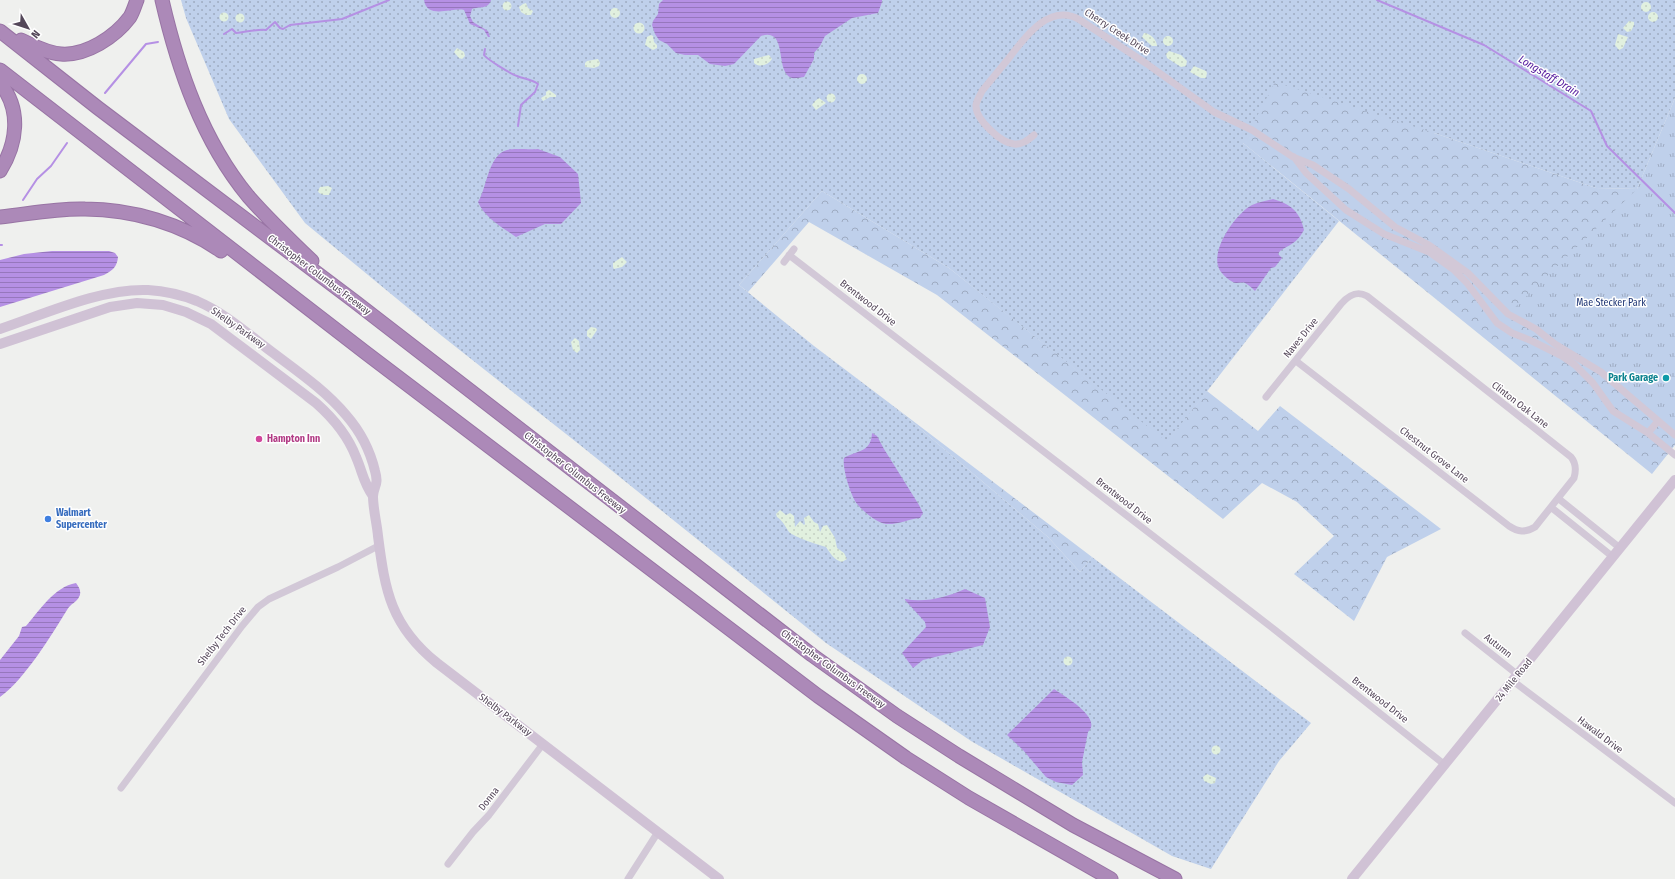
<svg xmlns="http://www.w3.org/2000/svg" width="1675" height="879" font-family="'Fira Sans Condensed',sans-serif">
<defs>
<pattern id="grass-dots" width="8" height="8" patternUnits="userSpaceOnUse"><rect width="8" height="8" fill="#bfd0eb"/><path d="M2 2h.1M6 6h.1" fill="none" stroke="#9eabc1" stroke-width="1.8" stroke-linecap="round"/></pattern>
<pattern id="forest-crowns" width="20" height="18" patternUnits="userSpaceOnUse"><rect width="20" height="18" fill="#bfd0eb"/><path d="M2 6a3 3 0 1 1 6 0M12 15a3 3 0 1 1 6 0" fill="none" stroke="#9eabc1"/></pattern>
<pattern id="sand-dots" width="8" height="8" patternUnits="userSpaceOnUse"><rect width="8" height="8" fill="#e1f0df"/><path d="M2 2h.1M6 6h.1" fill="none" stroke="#c3cfc2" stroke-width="1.8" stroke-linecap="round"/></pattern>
<pattern id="park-tufts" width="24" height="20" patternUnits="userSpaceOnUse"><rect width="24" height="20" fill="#bfd0eb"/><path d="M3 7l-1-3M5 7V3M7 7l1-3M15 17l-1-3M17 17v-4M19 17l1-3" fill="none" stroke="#9eabc1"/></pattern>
<pattern id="water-rules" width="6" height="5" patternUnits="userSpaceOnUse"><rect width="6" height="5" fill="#b590e4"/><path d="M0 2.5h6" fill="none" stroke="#9677bc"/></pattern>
</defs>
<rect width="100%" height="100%" fill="#eff0ee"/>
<path fill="url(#grass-dots)" d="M181,0h1494v98l-38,91 -41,-1 -162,-55 -191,10 96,78 -172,222 -218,-175 -127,-77 -83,94 75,61 78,59 156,132 32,35 12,-15 219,166 -32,38 -68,108 -39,-13 -201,-115 -145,-98 -246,-198 -138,-109 -137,-113 -76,-104 -43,-101z"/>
<path fill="url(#forest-crowns)" d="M1275,82l159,51 162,55 41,1 38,43v213l-23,29 -409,-331z
M822,191l127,77 218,174 40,-51 51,40 22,-25 161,123 -54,28 -33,64 -60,-47 40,-38 -37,-34 -35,-19 -39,36 -286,-224 -128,-73 -61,70 -9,-7z
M892,405l200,152 -12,15 -32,-35z"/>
<path fill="url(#sand-dots)" d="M502.5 6a4.5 4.5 0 1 1 9 0a4.5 4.5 0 1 1-9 0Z
M1641 7a5 5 0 1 1 10 0a5 5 0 1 1-10 0Z
M526,3l2,5 5,3 -2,4h-5l-5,-3 -2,-5 4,-3z
M610 13a5 5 0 1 1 10 0a5 5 0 1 1-10 0Z
M1648 17a5 5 0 1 1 10 0a5 5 0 1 1-10 0Z
M219.5 17a4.5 4.5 0 1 1 9 0a4.5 4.5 0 1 1-9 0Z
M235.5 18a4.5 4.5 0 1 1 9 0a4.5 4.5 0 1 1-9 0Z
M1629,21l5,1v3l-3,6 -4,1 -4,-4z
M633.5 28a5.5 5.5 0 1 1 11 0a5.5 5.5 0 1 1-11 0Z
M1144,33c6,0 13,7 13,13h-5l-10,-9z
M1618,34l10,3 -5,11 -4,2 -4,-5z
M651,35l2,1 1,6 3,3v3l-4,2 -8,-5 2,-8z
M1163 41a5 5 0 1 1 10 0a5 5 0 1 1-10 0Z
M457,48l7,4 1,4 -3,3 -3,-1 -5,-6z
M1169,51l12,4 6,6 -1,5 -5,1 -14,-9 -1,-4z
M769,55l3,4c-4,6 -12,9 -18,4v-4z
M598,59l2,4 -1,3 -5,2 -9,-1v-4l2,-2z
M1194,66l12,5 1,2 -1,5h-5l-11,-6z
M857 79a5 5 0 1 1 10 0a5 5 0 1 1-10 0Z
M549,90l7,5v2h-6l-7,4 -2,-3 5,-3v-3z
M826.5 98a4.5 4.5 0 1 1 9 0a4.5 4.5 0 1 1-9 0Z
M819,98l7,5 -10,7 -4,-5 3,-4z
M328,186l4,2 -3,7h-5l-5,-2 -1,-2 2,-4z
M622,257l5,5 -5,5 -8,2 -1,-2v-4z
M591,327l5,1 1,2 -6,9 -4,-3v-5z
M575,338l4,3 1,9 -3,3 -4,-3 -2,-8z
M780,510l6,5 4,-2 4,3 1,11 5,-6 4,4 1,-1 -1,-6 5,-3 5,7 4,2 2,8 3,-6 4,-1 8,13 2,10 7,5 3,6 -5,3c-8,-2 -12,-9 -16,-15 -7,-2 -32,-10 -37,-15 -4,-6 -6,-11 -12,-15l-1,-3z
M1063.5 661a4.5 4.5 0 1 1 9 0a4.5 4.5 0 1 1-9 0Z
M1211.5 750a4.5 4.5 0 1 1 9 0a4.5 4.5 0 1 1-9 0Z
M1207,774l9,4 -1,5 -4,1 -7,-3 -1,-4z"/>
<path fill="url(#park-tufts)" d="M1675,98v333l-101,-75 -66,-42 129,-125z"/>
<path fill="url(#water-rules)" d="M424,0h67c-3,10 -12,6 -19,9l-2,7 3,6 15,9 2,6h-2l-4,-7 -14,-6 -6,-14c-11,-3 -37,10 -40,-10z
M663,0h219v2l-4,11 -26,5 -27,18 -5,10 -6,7v6l-10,18c-4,0 -8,2 -12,1 -18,-5 -3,-51 -31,-42l-27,28 -9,2 -15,-2 -12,-9h-13l-9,-2 -9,-9 -8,-4 -4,-6 -3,-9 1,-4 5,-7 1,-10z
M538,149l22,8 18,17 3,29 -20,21h-16l-29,13c-14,-10 -31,-19 -38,-35 9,-14 10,-47 29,-52 6,-2 23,0 31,-1z
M1273,199c17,5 27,12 31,31 -7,13 -13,14 -24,21l-2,3 4,4 -7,9 -4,1 -16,23c-3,-3 -6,-6 -10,-8 -3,-1 -6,0 -9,0 -5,-1 -12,-7 -15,-11 -14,-18 14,-58 31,-67 6,-3 14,-4 21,-6z
M52,251h57l6,2 3,4c-1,10 -5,13 -14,18l-104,32v-47l24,-6z
M872,433l5,3 7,13 35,56 4,8 -3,5c-11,1 -23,7 -34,6 -9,-1 -22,-12 -28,-19 -7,-8 -16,-37 -14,-47 13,-8 27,-5 28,-25z
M76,583c3,4 6,9 3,14 -2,5 -9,7 -12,13 -16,26 -43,70 -67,87v-37l19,-24 3,-9 4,-1c14,-16 28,-39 50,-43z
M965,589l20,9 5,29 -7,18 -60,15 -10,8 -11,-15 24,-26 -1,-5 -20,-22v-1c21,4 42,-2 60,-10z
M1054,689c10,7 49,29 34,43l-6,30 1,13 -11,10 -16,-3 -10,-5 -23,-27 -16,-15z"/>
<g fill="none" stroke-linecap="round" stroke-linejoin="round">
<path stroke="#b590e4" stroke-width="2" d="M1377,0l107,45 107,66 16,35 68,67
M224,34l8,-5 4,4c10,-1 20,-4 30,-3l9,-8 5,6 3,1 7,-4 52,-6 47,-19
M485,49l-1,6c4,5 27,19 33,21 7,3 14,3 21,8l-3,8 -14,13 -3,21
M105,93l41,-49 12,-2
M23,200l14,-21 14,-13 16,-23
M0,245h2"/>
<defs>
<path id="highway" d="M162,0c16,69 40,140 86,196 20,23 42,44 64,65
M0,31l98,77 256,193 458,354 85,61 62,40 114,69 102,54
M21,40c13,6 26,13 40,14 25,2 54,-17 69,-37 3,-5 5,-12 7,-17
M0,70l366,283 452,343 88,62 63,40 142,81
M0,83c22,27 17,61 0,88
M0,217c28,-3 57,-9 85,-8 48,0 97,15 136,42"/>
</defs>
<use href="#highway" stroke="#9874a4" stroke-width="15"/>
<path stroke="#d2c8d7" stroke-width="7" d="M1034,135c-6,5 -12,10 -20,9 -13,-1 -38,-24 -38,-38 0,-5 4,-10 6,-15 9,-11 18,-22 27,-33 16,-21 41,-56 71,-38l67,44 67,48 38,18 41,27 20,8 36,24 46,38 34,18 39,28 40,41 28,15 19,15 46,28 74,63
M1294,157l12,16 40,37 38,24 45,18 25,18 13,13 30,40 15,10 20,8 30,15 13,9 18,18 20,28 35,22 27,22
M789,255l486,375 170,135
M784,262l10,-13
M1266,397l75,-93c7,-8 15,-14 26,-8l204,161c5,6 5,14 3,21l-39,49c-10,6 -17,5 -26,-1l-213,-165
M1648,433l10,-12
M1559,499l61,49
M1552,508l61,49
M1465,633l53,42
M1513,681l162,122
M121,788l121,-162 16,-19 11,-8 69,-32 42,-22
M448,864l25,-32 16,-17 54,-71
M628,879l30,-47"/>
<path stroke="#d0c2d5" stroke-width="10" d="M0,329c45,-15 101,-41 148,-39 17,1 34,5 49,11 28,12 51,33 75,51 25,19 53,38 74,63 14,16 24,35 29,56 4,14 -1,14 -2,25 0,13 4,28 5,40 7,55 13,90 59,127l282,216
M0,344l110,-37 27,-4 26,2 23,7 25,12 105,79c17,15 32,33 40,54 7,16 7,25 17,39
M1352,879l323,-399"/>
<use href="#highway" stroke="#ac89b8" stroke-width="13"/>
</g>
<circle fill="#0f9aa8" stroke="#fff" stroke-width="1.5" cx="1666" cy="378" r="4"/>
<circle fill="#d1479c" stroke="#fff" stroke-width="1.5" cx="259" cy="439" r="4"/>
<circle fill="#3f7fe0" stroke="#fff" stroke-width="1.5" cx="48" cy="519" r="4"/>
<g text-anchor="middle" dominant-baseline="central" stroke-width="3" stroke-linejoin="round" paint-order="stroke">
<g font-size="10" fill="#544759" stroke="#fff">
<text transform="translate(1117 32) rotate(33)">Cherry Creek Drive</text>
<text transform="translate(319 275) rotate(37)">Christopher Columbus Freeway</text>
<text transform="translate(868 303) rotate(38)">Brentwood Drive</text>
<text transform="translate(238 328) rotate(35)">Shelby Parkway</text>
<text transform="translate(1301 338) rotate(-51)">Naves Drive</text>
<text transform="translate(1520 405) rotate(38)">Clinton Oak Lane</text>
<text transform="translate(1434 455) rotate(38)">Chestnut Grove Lane</text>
<text transform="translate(575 473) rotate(38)">Christopher Columbus Freeway</text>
<text transform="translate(1124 501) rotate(38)">Brentwood Drive</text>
<text transform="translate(222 636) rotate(-52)">Shelby Tech Drive</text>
<text transform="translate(1498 646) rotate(38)">Autumn</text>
<text transform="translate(833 669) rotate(36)">Christopher Columbus Freeway</text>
<text transform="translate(1514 680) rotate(-51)">24 Mile Road</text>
<text transform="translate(1380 700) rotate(38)">Brentwood Drive</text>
<text transform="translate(505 715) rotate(37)">Shelby Parkway</text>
<text transform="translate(1600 735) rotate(37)">Hawald Drive</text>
<text transform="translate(489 799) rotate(-52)">Donna</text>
</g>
<g font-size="10" fill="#1e3574" stroke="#fff">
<text x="1611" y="303">Mae Stecker Park</text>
</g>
<g font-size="10" font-weight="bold" fill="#0d838f" stroke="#fff" text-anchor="end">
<text x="1658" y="378">Park Garage</text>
</g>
<g font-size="10" font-weight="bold" fill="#b23c85" stroke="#fff" text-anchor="start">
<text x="267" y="439">Hampton Inn</text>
</g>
<g font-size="10" font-weight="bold" fill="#366cbe" stroke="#fff" text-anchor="start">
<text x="56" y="513">Walmart<tspan x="56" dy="12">Supercenter</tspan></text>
</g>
<g font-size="11" font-style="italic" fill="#52189c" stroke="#fff">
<text transform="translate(1549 76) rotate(31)">Longstaff Drain</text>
</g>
</g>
<g transform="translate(28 28) rotate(129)" stroke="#ffffff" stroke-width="3" paint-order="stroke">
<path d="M0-3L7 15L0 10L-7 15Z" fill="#544759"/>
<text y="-6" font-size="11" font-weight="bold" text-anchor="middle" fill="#544759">N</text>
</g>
</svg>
